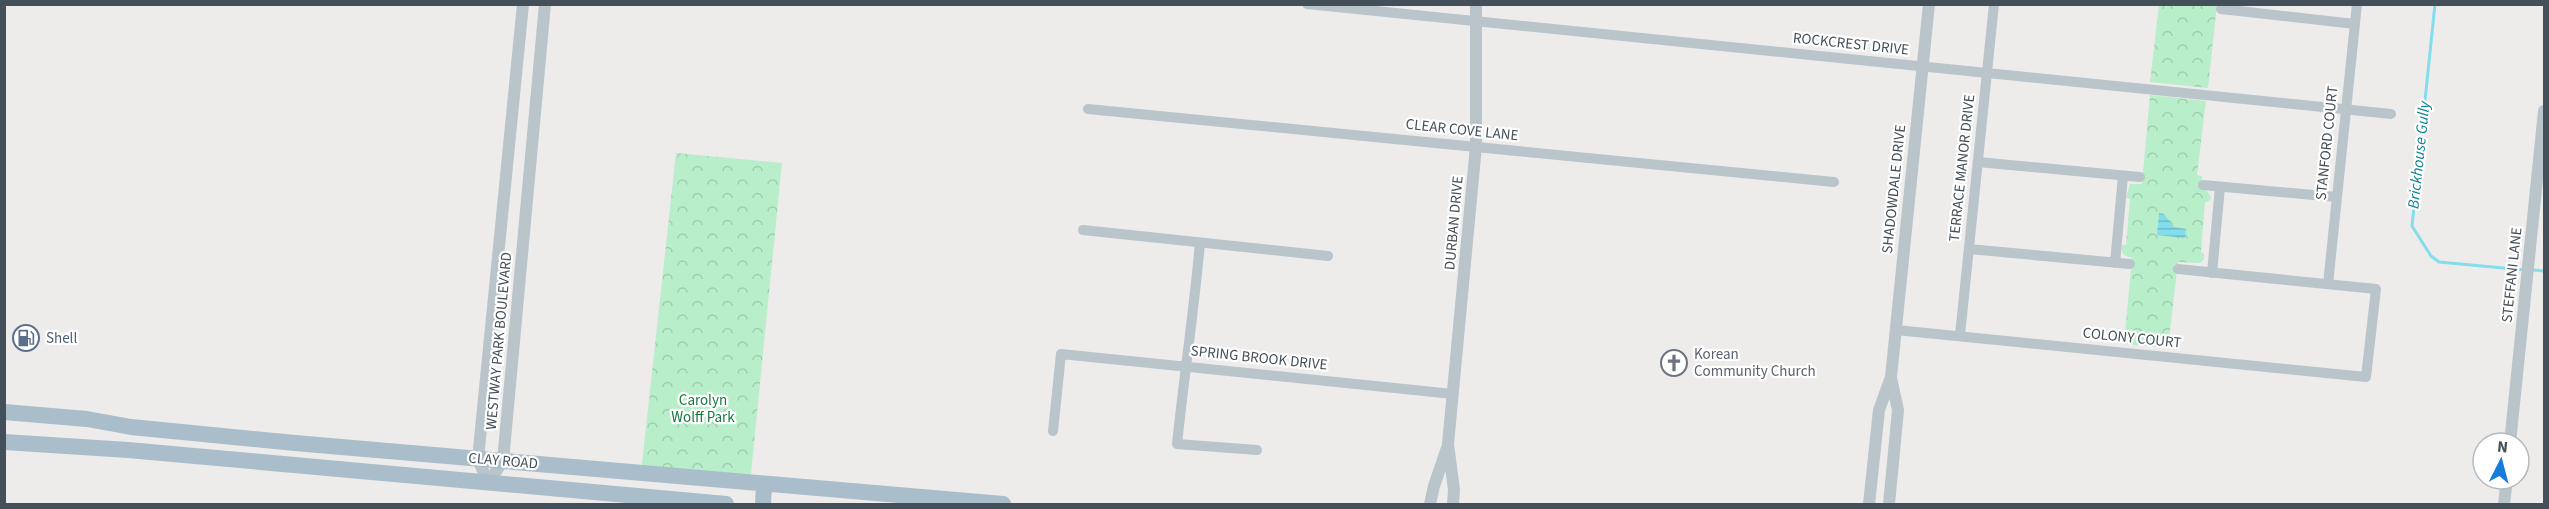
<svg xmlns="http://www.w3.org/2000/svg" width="2549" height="509" font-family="'Source Sans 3',sans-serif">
<defs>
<pattern id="forest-crowns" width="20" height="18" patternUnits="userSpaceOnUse" patternTransform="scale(1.5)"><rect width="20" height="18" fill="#b8eec9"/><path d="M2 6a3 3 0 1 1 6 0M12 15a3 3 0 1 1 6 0" fill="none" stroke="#9fceaf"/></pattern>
<pattern id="water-rules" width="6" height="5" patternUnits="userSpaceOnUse" patternTransform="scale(1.5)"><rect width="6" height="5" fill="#84ddec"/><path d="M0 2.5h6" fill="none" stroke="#6eb6c2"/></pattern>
</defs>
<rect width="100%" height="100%" fill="#eeebeb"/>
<path fill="url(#forest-crowns)" d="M2159,5h58l-9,83 -58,-6z
M2150,95l56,6 -9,74 5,1 -1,13 6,2 4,6 -2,4 -4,1 -4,50 3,2v5l-4,4 -22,-1 -10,86 -44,-4 8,-86 -8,-3 -3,-6 1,-4h4l4,-46 -4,-1 4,-14h12z
M676,153l106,10 -32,320 -109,-10z"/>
<path fill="url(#water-rules)" d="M2159,213l5,1 10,13 12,2 -1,9 -28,-3z"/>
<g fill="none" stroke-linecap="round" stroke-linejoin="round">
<path stroke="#84ddec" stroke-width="3" d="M2435,4l-23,222 19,30 8,6 86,8
M2532,270l12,1"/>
<path stroke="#b9c4cb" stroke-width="10" d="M1307,4l1084,110
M2221,9l134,15
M1088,109l746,73
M1978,162l162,15
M2203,185l133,12
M1083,230l245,26
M1200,243c-6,67 -16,134 -23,201l80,6
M1969,249l161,15
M2115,263l8,-87
M2212,273l8,-86
M2328,284l29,-280
M1896,330l470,47 10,-88 -198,-20
M1960,335l34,-331
M1053,431l8,-77 392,40"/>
<path stroke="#b9c4cb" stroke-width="12" d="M2510,443l34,-332
M488,483l15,-22 42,-457
M488,483l-10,-24 45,-455
M1430,504l4,-18 13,-38
M1453,504l1,-14 -6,-46 28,-298v-142
M1869,504l10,-94 12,-33 38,-373
M1889,504l9,-94 -7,-32
M2504,504l3,-25"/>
<path stroke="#aabdcb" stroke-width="16" d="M4,412l83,7 44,8 164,16 708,61
M4,442l124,8 598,54
M763,504l1,-20"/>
</g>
<defs>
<symbol id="fuel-ring" viewBox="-11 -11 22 22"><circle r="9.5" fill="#fff" stroke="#5c6f8a" stroke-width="1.5"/><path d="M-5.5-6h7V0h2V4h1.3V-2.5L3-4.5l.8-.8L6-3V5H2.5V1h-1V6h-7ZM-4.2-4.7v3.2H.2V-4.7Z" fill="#5c6f8a"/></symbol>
<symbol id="church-ring" viewBox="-11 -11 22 22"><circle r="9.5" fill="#fff" stroke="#6b7280" stroke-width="1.5"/><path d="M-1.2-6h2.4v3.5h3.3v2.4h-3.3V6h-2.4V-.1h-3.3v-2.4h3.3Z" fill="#6b7280"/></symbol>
</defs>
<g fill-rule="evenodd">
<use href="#fuel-ring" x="11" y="323" width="30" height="30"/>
<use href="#church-ring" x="1659" y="348" width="30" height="30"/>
</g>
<g text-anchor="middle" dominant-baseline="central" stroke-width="4.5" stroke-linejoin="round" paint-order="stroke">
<g font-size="15" fill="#445059" stroke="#fff">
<text transform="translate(1851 44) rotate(6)">ROCKCREST DRIVE</text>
<text transform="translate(1462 130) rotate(6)">CLEAR COVE LANE</text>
<text transform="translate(2327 143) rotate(-84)">STANFORD COURT</text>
<text transform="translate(1962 168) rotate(-84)">TERRACE MANOR DRIVE</text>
<text transform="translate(1894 189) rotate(-84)">SHADOWDALE DRIVE</text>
<text transform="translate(1454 223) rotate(-85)">DURBAN DRIVE</text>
<text transform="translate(2512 275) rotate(-84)">STEFFANI LANE</text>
<text transform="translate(2132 338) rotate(6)">COLONY COURT</text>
<text transform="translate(499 341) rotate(-85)">WESTWAY PARK BOULEVARD</text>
<text transform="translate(1259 358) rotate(6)">SPRING BROOK DRIVE</text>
<text transform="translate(503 461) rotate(5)">CLAY ROAD</text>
</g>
<g font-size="15" fill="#4e5e75" stroke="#fff" text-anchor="start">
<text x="46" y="338">Shell</text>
</g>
<g font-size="15" fill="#5b616d" stroke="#fff" text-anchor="start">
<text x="1694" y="354">Korean<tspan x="1694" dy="17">Community Church</tspan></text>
</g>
<g font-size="15" fill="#157940" stroke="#fff">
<text x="703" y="400">Carolyn<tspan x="703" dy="17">Wolff Park</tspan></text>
</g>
<g font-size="16" font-style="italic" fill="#0c8296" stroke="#fff">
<text transform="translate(2419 155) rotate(-84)">Brickhouse Gully</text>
</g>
</g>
<rect width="2549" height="509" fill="none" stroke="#445059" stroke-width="12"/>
<g transform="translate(2501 461) rotate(6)"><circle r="28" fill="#ffffff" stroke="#b4b9bd" stroke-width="1.5"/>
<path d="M0-4.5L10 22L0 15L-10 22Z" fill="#177bdd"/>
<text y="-9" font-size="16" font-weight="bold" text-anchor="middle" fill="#445059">N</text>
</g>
</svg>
